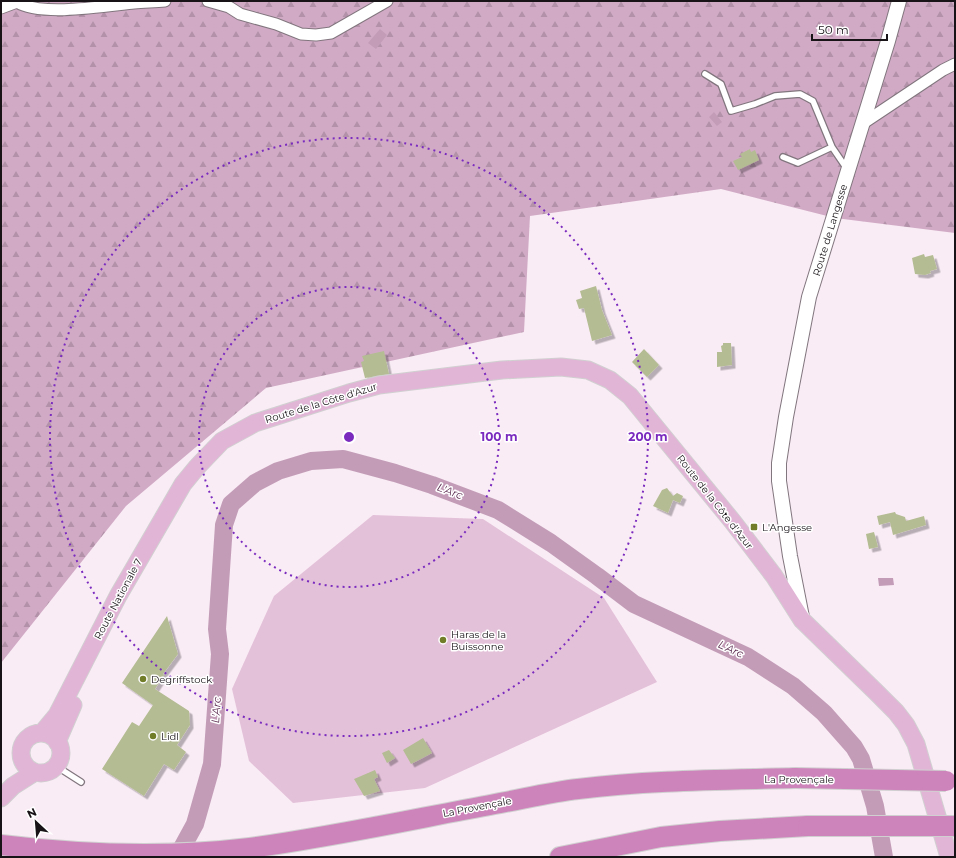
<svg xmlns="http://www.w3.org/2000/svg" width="956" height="858" font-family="Montserrat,sans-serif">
<defs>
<pattern id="forest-firs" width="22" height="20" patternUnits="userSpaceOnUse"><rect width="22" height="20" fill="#d1abc6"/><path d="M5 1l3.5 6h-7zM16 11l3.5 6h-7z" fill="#b392a9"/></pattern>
<filter id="shadow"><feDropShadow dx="3.5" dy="3.5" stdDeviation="0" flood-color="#0004"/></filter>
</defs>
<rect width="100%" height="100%" fill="#faecf5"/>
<path fill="#e3c1d9" d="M373,515l110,4 121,79 53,84 -232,106 -132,15 -44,-42 -17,-72 42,-93z"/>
<path fill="url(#forest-firs)" d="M1,1h954v232l-120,-15 -114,-29 -191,27 -6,116 -258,56 -140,118 -125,157z"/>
<path fill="#c39db8" d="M380,29l7,6 -11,14 -8,-6z
M714,112l8,10 -5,4 -8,-9z
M878,578h15l1,7 -15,1z"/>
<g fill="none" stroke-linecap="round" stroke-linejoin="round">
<path stroke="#c39db8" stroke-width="18" d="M177,857l18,-33 17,-60 8,-110 -3,-25 7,-104 7,-21 24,-21 23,-12 33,-10 32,-2 52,14 37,12 66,25 53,33 46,33 37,28 114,53 45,29 31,27 30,34 7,12 14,47 9,51"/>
</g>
<path fill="#b4bc93" filter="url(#shadow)" d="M750,149l1,3 4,-2 4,10 -21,10 -5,-9 9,-4 -2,-3z
M924,254l1,3 8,-2 4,14 -7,2 1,2 -6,2 -10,-1 -3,-16z
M596,286l6,24 10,25 -20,6 -8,-33 -5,1 -3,-9 6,-2 -2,-7z
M723,343h8l1,22 -15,2v-15h5l-1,-6 2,-1z
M644,349l15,16 -12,12 -15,-15z
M384,351l5,23 -24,4 -4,-16 3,-1 -2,-5z
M667,488l6,8 4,-3 6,3 -3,7 -7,-3 -5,13 -15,-7 9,-16z
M895,512l1,2 9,3 1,4 18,-5 2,9 -33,10 -3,-13 -11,3 -2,-9z
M874,532l4,15 -9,2 -3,-15z
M167,616l11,38 -15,20 1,1 -9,14 34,22 1,14 -13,20 9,7 -12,18 -10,-6 -20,32 -42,-27 30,-47 7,4 14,-21 -31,-22z
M423,738l9,15 -21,11 -8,-14z
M389,750l6,8 -8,5 -5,-10z
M375,770l3,7 -4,2 6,12 -16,5 -10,-17z"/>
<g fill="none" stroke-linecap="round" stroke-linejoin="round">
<defs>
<path id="service" d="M705,74l16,10 10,27 24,-7 20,-8 25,-2 13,7 19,46
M783,157l15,6 34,-16 15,22
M56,766l25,16"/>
<path id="minor" d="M208,1l21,6 11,7 36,10 25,10 15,1 15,-2 56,-32
M1,8l16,-6c23,15 89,4 117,1 10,-1 20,-1 31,-2
M862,124l81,-54 12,-6"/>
<path id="tertiary" d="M802,617l-12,-61 -11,-75v-18l7,-46 23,-120 79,-256 11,-40"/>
<path id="primary" d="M42,733l15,-18 61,-119 65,-112 14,-17 25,-26 33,-18 94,-30 30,-8 123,-15 59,-3 27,3 22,10 20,16 103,126 41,54 28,44 74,72 20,20 10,13 10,19 33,113
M21 753a20 20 0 1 1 40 0a20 20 0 1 1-40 0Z
M57,742l16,-37
M1,798l12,-12 22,-14"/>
<path id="motorway" d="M1,845c83,10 166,13 249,3 82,-11 164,-29 245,-44 28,-5 56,-12 83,-15 72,-9 145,-9 217,-11
M560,857l101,-20 59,-6 88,-5"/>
</defs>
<use href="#service" stroke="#82767e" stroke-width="8"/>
<use href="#minor" stroke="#82767e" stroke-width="13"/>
<use href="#tertiary" stroke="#82767e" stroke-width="16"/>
<use href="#primary" stroke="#d1d0d1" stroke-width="19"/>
<use href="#motorway" stroke="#d1d0d1" stroke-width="22"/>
<use href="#service" stroke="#fff" stroke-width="5.5"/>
<use href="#minor" stroke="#fff" stroke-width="11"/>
<use href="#tertiary" stroke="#fff" stroke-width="14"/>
<use href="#primary" stroke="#e1b5d6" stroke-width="17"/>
<use href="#motorway" stroke="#cd84ba" stroke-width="20"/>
<defs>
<path id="motorway-bridge" d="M795,778l151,3
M808,826h147"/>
</defs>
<use href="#motorway-bridge" stroke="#d1d0d1" stroke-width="22" stroke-linecap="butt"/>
<use href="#motorway-bridge" stroke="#cd84ba" stroke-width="20"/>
</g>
<g fill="none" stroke="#7b2cbf" stroke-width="2" stroke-dasharray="2 4">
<circle cx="349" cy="437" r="150"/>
<circle cx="349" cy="437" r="299"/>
</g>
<g fill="#727d29" stroke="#fff" stroke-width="1.5">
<rect x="750" y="523" width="8" height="8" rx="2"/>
<circle cx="443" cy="640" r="4"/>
<circle cx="143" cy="679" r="4"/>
<circle cx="153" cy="736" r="4"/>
</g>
<g text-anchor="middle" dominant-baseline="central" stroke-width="3" stroke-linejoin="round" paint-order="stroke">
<g font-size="10" fill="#181317" stroke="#fff">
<text transform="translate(830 230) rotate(-73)">Route de Langesse</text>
<text transform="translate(321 403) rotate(-17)">Route de la Côte d'Azur</text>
<text transform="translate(715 502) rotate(52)">Route de la Côte d'Azur</text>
<text transform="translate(118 599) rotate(-62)">Route Nationale 7</text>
<text x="799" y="779">La Provençale</text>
<text transform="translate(477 807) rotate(-11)">La Provençale</text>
</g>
<g font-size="10" fill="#181317" stroke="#fff" text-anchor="start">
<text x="762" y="527">L'Angesse</text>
<text x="451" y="634">Haras de la<tspan x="451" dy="12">Buissonne</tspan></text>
<text x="151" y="679">Degriffstock</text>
<text x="161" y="736">Lidl</text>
</g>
<g font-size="11" font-style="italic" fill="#5a2a4f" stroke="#fff">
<text transform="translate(450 491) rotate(21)">L'Arc</text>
<text transform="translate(731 649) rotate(25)">L'Arc</text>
<text transform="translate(216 710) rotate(-86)">L'Arc</text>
</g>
</g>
<circle cx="349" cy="437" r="6" fill="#7b2cbf" stroke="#fff" stroke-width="2"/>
<g font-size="12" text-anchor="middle" font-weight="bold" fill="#7b2cbf" stroke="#fff" stroke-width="3" stroke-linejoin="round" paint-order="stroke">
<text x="499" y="441">100 m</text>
<text x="648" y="441">200 m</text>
</g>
<rect width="956" height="858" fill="none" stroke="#181317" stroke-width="4"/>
<g transform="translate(36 822) rotate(334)" stroke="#ffffff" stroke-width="3" paint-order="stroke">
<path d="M0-3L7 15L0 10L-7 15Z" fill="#181317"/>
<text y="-6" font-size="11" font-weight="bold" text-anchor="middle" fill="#181317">N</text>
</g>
<path d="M812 34v6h75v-6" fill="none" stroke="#181317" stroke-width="2"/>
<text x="818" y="34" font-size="12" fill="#181317" stroke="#ffffff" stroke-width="3" paint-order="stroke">50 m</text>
</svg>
